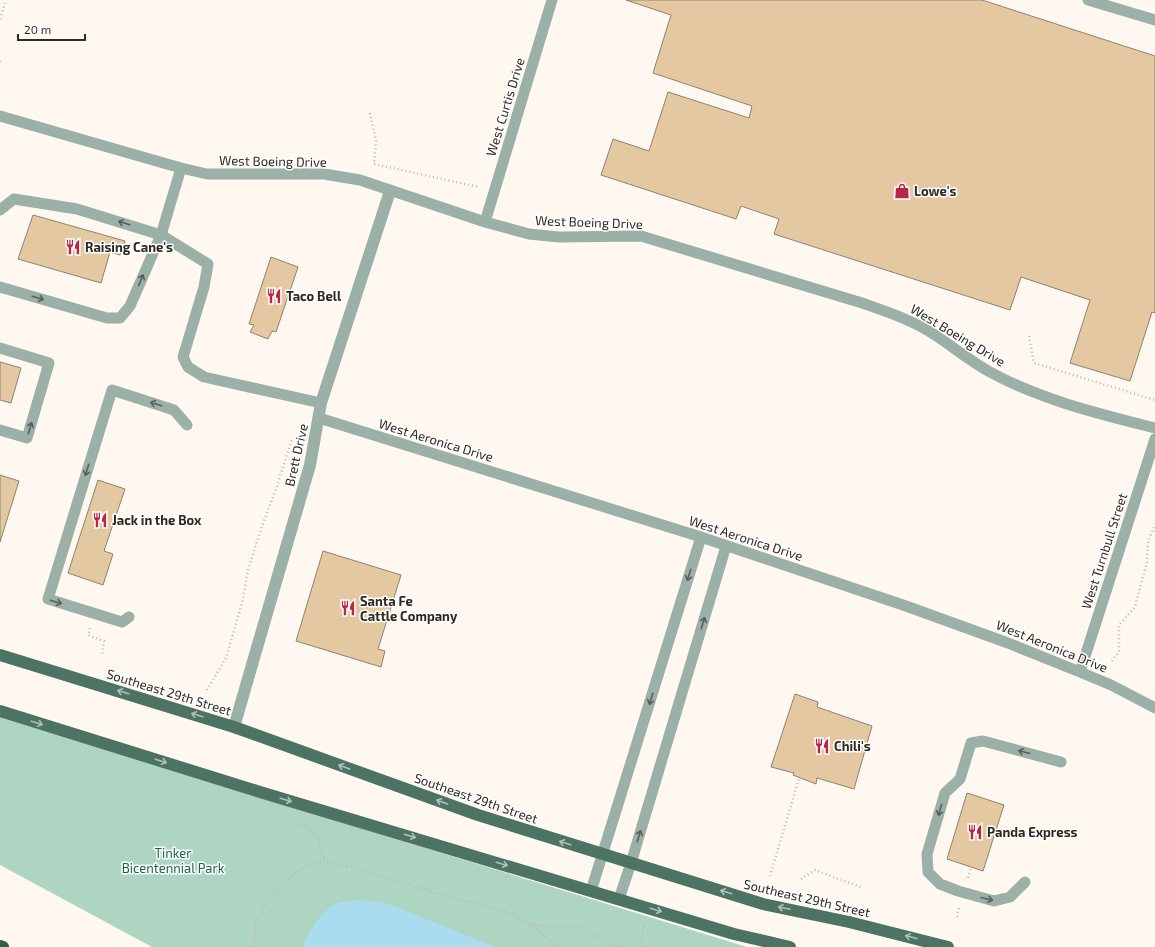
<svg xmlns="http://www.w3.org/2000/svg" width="1155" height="947" font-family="'Exo 2',sans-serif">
<rect width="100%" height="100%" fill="#fef8f0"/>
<path fill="#aed5c2" d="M0,717l747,230h-595l-152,-82z"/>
<path fill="#aadcf0" d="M361,900l28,4 106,43h-192c6,-17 18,-36 35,-44 7,-2 16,-2 23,-3z"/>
<path fill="#e3c8a2" stroke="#8f8270" d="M626,0h356l173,56v257l-3,-1 -22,69 -60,-18 20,-63 -69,-23 -11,33 -236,-76 5,-15 -38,-13 -5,13 -135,-44 12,-36 36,12 19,-59 81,26 3,-12 -99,-33 18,-58z
M33,215l92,26 -5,14 -10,-3 -9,31 -83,-24z
M271,257l27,10 -22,65 -4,-1 -4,8 -18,-7 4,-7 -5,-1z
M0,362l21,6 -10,35 -11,-3z
M0,475l19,6 -19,61z
M98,480l27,9 -21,62 9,3 -10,31 -35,-12z
M323,551l78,24 -23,74 7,2 -4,16 -85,-26z
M795,694l23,8 -1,5 55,19 -18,63 -37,-11 -1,6 -23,-9 1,-2 -23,-6z
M967,793l37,12 -21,66 -36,-12z"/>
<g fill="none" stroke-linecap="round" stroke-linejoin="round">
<path stroke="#beb8b0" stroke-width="2.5" stroke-dasharray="1 3" stroke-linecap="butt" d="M0,19l6,-19
M0,61l1,3h-1
M370,113l6,28 -2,23 105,23
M1029,336l5,27 121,37
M90,628l-2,7 16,6 -2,13
M1112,661l7,-10v-26l16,-18 12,-45 1,-21 7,-16
M207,690l19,-32 16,-55 6,-33 13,-41 16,-43 15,-47
M293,822l15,5 8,6 9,28
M770,876l29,-98
M968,878l3,-11
M801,879l14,-9 48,18
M957,917l2,-9
M530,924l26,3 26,1 27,16 16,3
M254,947l1,-22 12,-25 18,-19 22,-16 18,-4 28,6 83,26 66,17 28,14 29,23
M641,947l3,-23"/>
<path stroke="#9bb0a7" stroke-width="11" d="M1088,0l67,20
M0,116l181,52 26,6h117l36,6 125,42 44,12 30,3 82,-1 221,67c23,8 44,15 65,27 22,13 41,30 63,42 51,28 110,42 165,56
M0,210l14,-11 63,10 84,26 47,29 -4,23 -21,70 5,10 16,10 117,26
M485,222l67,-222
M0,287l107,31h13l10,-12 31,-71 20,-67
M0,348l49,15 -22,75 -27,-8
M319,418l382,119 205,69 102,37 72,29 31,13 44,23
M129,617l-7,5 -74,-23 64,-209 62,20 13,15
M1080,672l75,-233
M1025,882l-15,15 -16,4 -36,-10 -18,-7 -12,-12 -1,-18 18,-61 15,-14 11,-36 12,-2 78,21
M591,891l110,-354
M619,899l12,-36 95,-317"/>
<path stroke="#9bb0a7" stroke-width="12" d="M234,727l76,-262 11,-62 69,-212"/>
<path stroke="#4d7363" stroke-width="12" d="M0,655l234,72 244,88 285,89 86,18 99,25
M0,711l260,81 474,142 56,13"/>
<path stroke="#305d4c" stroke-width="12" d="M0,946l3,1"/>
</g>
<defs><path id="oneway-shaft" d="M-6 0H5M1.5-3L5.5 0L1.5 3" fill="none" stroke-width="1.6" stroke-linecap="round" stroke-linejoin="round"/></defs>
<g stroke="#5a6057">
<use href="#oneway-shaft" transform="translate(124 223) rotate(-163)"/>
<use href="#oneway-shaft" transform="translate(141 280) rotate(-67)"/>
<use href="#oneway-shaft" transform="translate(38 298) rotate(16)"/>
<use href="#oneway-shaft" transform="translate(156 404) rotate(-162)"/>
<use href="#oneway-shaft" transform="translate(30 428) rotate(-73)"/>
<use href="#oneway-shaft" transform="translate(87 470) rotate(107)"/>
<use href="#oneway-shaft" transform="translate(689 575) rotate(107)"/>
<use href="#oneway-shaft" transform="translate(56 602) rotate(17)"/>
<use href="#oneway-shaft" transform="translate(703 623) rotate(-73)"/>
<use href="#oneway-shaft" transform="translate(651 699) rotate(107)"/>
<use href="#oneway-shaft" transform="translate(1024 752) rotate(-165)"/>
<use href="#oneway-shaft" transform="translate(940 810) rotate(106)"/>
<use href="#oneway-shaft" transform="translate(639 836) rotate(-73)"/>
<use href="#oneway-shaft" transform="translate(987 899) rotate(14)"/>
</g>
<g stroke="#afc0b9">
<use href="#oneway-shaft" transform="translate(123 692) rotate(-163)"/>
<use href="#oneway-shaft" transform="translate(197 715) rotate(-163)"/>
<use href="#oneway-shaft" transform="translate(37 723) rotate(17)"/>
<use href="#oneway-shaft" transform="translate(161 761) rotate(17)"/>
<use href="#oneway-shaft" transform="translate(344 767) rotate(-160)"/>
<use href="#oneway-shaft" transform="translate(286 800) rotate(16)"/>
<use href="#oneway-shaft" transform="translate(442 802) rotate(-160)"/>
<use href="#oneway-shaft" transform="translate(410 836) rotate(16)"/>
<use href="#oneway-shaft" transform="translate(565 843) rotate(-163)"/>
<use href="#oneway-shaft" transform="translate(502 864) rotate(17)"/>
<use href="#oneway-shaft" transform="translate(726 892) rotate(-163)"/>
<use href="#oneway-shaft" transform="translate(784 908) rotate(-168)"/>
<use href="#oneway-shaft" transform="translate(656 910) rotate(17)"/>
<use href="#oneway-shaft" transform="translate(911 937) rotate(-166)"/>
</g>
<defs>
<symbol id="shop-bare" viewBox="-9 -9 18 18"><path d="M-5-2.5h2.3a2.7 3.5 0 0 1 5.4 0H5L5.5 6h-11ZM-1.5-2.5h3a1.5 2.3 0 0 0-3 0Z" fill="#b82645" stroke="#fff" stroke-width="2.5" paint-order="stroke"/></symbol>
<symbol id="restaurant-bare" viewBox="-9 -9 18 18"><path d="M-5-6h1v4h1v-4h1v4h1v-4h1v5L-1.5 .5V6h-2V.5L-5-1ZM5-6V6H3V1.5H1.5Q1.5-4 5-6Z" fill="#b82645" stroke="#fff" stroke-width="2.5" paint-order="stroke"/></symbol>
</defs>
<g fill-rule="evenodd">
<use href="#shop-bare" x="891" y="180" width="22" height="22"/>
<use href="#restaurant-bare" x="62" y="236" width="22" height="22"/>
<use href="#restaurant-bare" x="263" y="285" width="22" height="22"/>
<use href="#restaurant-bare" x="89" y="509" width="22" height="22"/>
<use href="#restaurant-bare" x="337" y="597" width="22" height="22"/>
<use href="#restaurant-bare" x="811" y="735" width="22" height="22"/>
<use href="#restaurant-bare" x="964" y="821" width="22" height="22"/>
</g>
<g text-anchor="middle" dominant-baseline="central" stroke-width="3" stroke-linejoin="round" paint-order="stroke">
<g font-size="13" fill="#2f2a22" stroke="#fff">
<text transform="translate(505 107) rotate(-73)">West Curtis Drive</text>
<text transform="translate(273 161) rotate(1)">West Boeing Drive</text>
<text transform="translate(589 222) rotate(2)">West Boeing Drive</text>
<text transform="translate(958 335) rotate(31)">West Boeing Drive</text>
<text transform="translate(436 440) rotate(17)">West Aeronica Drive</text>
<text transform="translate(296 455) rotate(-77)">Brett Drive</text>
<text transform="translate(746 538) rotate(18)">West Aeronica Drive</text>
<text transform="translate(1104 551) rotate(-72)">West Turnbull Street</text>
<text transform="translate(1052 646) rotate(22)">West Aeronica Drive</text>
<text transform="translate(169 692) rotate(17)">Southeast 29th Street</text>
<text transform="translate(476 798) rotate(19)">Southeast 29th Street</text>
<text transform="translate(807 898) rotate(13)">Southeast 29th Street</text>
</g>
<g font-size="13" font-weight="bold" fill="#2f2a22" stroke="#fff" text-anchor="start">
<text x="914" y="191">Lowe's</text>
<text x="85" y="247">Raising Cane's</text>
<text x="286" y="296">Taco Bell</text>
<text x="112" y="520">Jack in the Box</text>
<text x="360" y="601">Santa Fe<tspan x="360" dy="15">Cattle Company</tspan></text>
<text x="834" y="746">Chili's</text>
<text x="987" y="832">Panda Express</text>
</g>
<g font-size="13" fill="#166649" stroke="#fff">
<text x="173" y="853">Tinker<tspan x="173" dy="15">Bicentennial Park</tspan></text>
</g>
</g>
<path d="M18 34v6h67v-6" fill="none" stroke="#2f2a22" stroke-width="2"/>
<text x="24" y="34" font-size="12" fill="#2f2a22" stroke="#ffffff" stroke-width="3" paint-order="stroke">20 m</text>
</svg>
